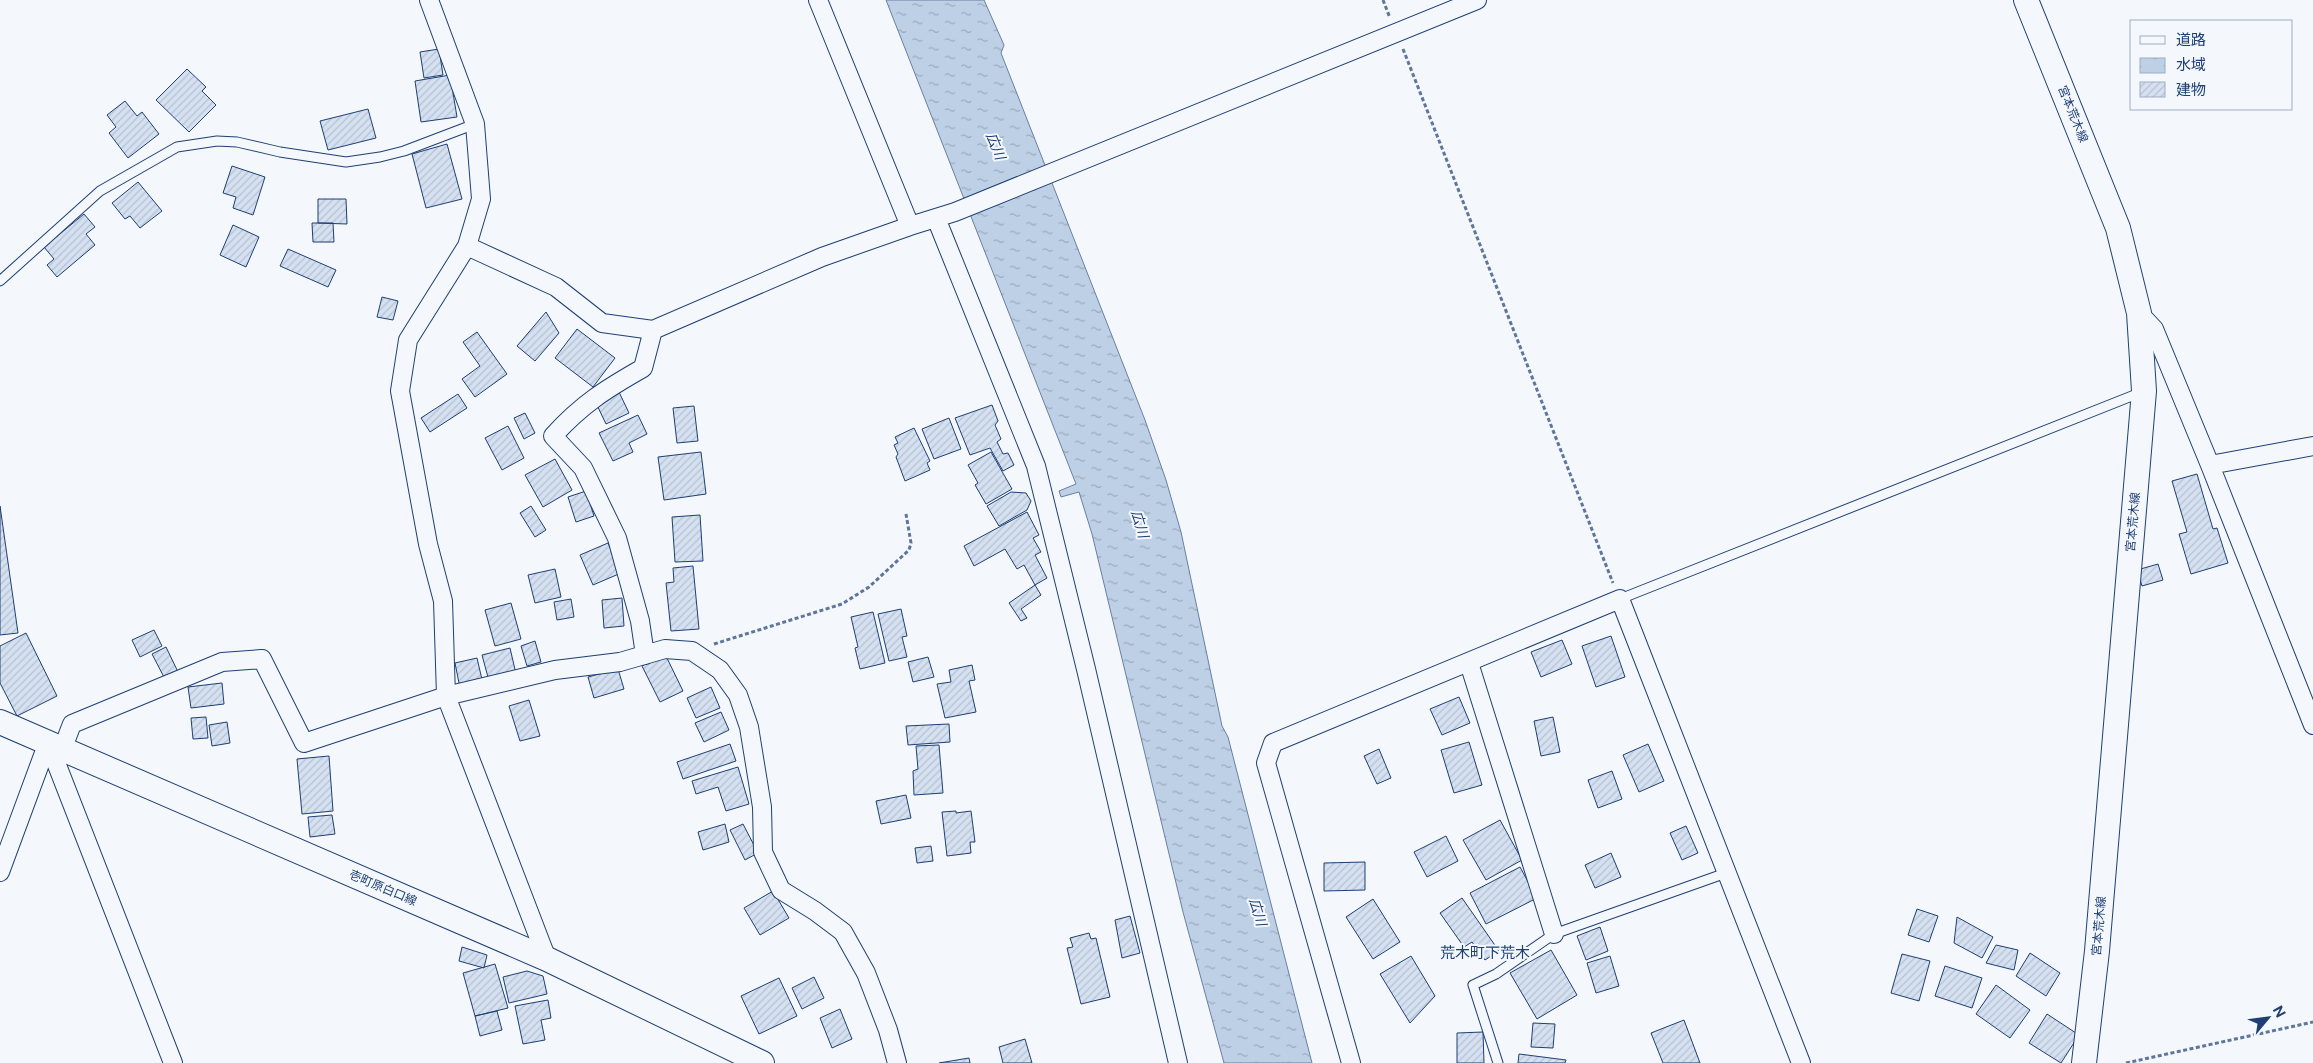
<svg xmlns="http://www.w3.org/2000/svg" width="2313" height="1063" font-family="'Public Sans','Noto Sans JP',sans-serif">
<defs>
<pattern id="water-ripples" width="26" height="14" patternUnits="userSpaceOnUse" patternTransform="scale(1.25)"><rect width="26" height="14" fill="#bed0e5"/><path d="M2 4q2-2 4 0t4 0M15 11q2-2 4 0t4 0" fill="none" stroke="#9aaabe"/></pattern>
<pattern id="building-hatch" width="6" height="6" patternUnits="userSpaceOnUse" patternTransform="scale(1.25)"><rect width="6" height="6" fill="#d5e0f0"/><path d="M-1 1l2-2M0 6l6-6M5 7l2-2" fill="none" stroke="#b6c1d1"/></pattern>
</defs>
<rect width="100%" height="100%" fill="#f4f7fb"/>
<path fill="url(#water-ripples)" stroke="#687fa3" d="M886,0h98l20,45 -3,8 144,367 21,60 15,52 41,194 6,11 84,326h-88l-41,-151 -91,-378 -13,-42 -18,5 -2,-6 17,-7z"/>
<path fill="url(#building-hatch)" stroke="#1d3f73" d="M439,49l4,26 -19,3 -4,-26z
M187,69l19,18 -4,4 14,14 -27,27 -33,-32z
M450,75l7,42 -36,5 -6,-41z
M125,101l12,15 5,-4 17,22 -31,24 -19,-25 7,-6 -9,-12z
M368,109l8,29 -48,12 -8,-29z
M447,144l15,55 -36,9 -14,-54z
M232,166l33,11 -12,38 -20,-7 3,-11 -13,-4z
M138,182l24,29 -22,17 -10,-12 -5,3 -13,-16z
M318,199h28l1,25 -29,-1z
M84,214l11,13 -9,7 9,11 -38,32 -10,-12 7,-6 -10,-12z
M312,223h21l1,19h-21z
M233,225l26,12 -13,30 -26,-12z
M288,249l48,21 -8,17 -48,-21z
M382,297l16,4 -5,19 -16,-3z
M546,312l13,21 -24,28 -18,-15z
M577,329l38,29 -22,29 -38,-29z
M477,332l30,42 -32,23 -13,-18 18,-13 -17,-24z
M619,392l10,21 -23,11 -10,-21z
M458,394l9,14 -37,24 -9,-14z
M992,405l6,16 -3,4 6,14 -4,3 6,12 5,-1 6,12 -11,6 -13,-23 -20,7 -15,-37z
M694,406l4,35 -21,2 -4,-35z
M525,413l10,20 -11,6 -10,-21z
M638,415l9,19 -18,9 4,9 -20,9 -14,-28z
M949,418l12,31 -27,10 -12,-30z
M508,426l16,32 -22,12 -17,-32z
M914,428l16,33 -3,2 3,7 -25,11 -9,-24 2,-3 -4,-9 4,-2 -3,-6z
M701,452l5,42 -42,6 -6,-43z
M991,452l21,37 -26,15 -11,-19 3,-2 -10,-18z
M555,459l17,31 -29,17 -18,-32z
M2197,474l16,55 4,-1 11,35 -37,11 -12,-40 8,-2 -15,-51z
M586,491l8,25 -18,6 -8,-25z
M1011,492l15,1 5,8 -4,9 -28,16 -12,-20z
M0,506l18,127 -18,2z
M531,506l15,24 -11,7 -15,-24z
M1027,512l12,23 -6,3 8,14 -6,3 12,23 -12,7 -11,-20 -7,4 -12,-20 -31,17 -10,-20z
M700,515l3,46 -28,1 -3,-45z
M608,543l13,30 -28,12 -13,-30z
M2158,564l5,16 -21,6 -5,-16z
M693,566l6,63 -28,2 -5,-48 8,-1 -1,-14z
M555,569l6,28 -26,6 -7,-28z
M1035,585l6,10 -20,14 6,9 -6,3 -12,-18z
M622,598l2,28 -20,2 -2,-28z
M571,599l3,18 -17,3 -3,-18z
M511,603l10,36 -26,7 -10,-36z
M901,609l6,27 -5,1 5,20 -18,4 -11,-47z
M873,612l12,51 -25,6 -5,-21 3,-1 -7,-30z
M154,630l8,16 -22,11 -8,-17z
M26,633l31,63 -40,20 -17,-33v-37z
M1611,636l14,41 -29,10 -14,-41z
M1562,640l10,24 -31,13 -10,-25z
M535,641l6,21 -14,4 -6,-20z
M166,647l13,27 -13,7 -14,-27z
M510,648l6,26 -27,7 -7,-26z
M665,654l18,37 -23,11 -18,-36z
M928,657l6,20 -21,5 -5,-20z
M477,658l6,26 -23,4 -5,-25z
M972,665l3,15 -6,1 7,31 -31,6 -8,-34 14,-2 -2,-12z
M618,669l6,20 -30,9 -6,-21z
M222,683l2,21 -33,4 -3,-21z
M711,687l9,21 -24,10 -9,-20z
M1459,697l11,26 -28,12 -12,-26z
M529,700l11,36 -20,5 -11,-35z
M721,712l8,18 -25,12 -9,-19z
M206,717l2,21 -15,1 -2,-21z
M1553,717l7,35 -19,4 -7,-35z
M227,722l3,21 -18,3 -3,-21z
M949,724l1,18 -42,3 -2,-19z
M1469,742l13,43 -28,8 -13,-43z
M730,744l6,17 -53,18 -6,-17z
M1648,744l16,37 -25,11 -16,-37z
M939,745l4,48 -29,2 -1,-24 5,-2 -2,-23z
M1379,749l12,29 -14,6 -13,-28z
M329,756l4,55 -31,3 -5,-55z
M738,767l11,37 -23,7 -8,-24 -22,7 -4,-13z
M1612,771l10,28 -24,9 -10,-28z
M906,795l5,23 -30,6 -5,-23z
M956,811v2l15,-2 4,31h-5l1,11 -24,3 -5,-44z
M332,815l3,19 -25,3 -2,-20z
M1500,820l22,40 -36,20 -23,-40z
M725,824l4,18 -26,8 -5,-18z
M743,824l15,29 -13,7 -15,-30z
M1686,826l12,27 -16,7 -12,-27z
M1446,836l12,25 -31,16 -13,-25z
M931,846l2,15 -16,2 -2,-15z
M1611,853l10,24 -26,11 -10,-23z
M1365,862v28l-41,1v-28z
M1520,867l17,31 -51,26 -16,-31z
M773,891l16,27 -29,17 -16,-27z
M1462,898l37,53 -14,9 -13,-18 -8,5 -24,-34z
M1373,899l27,43 -27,17 -27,-42z
M1917,909l21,7 -9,26 -21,-7z
M1130,916l10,37 -18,5 -7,-38z
M1957,917l36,20 -11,21 -28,-15z
M1600,927l8,24 -22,9 -9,-24z
M1089,933l2,6 5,-1 14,59 -29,7 -14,-56 6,-1 -3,-9z
M1996,945l22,5 -4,20 -28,-7z
M462,947l25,8 -3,13 -25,-7z
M1551,950l26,45 -40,24 -27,-46z
M2030,953l30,20 -14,23 -30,-20z
M1902,954l28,7 -11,40 -28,-8z
M1411,956l24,40 -25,27 -30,-49z
M1610,956l9,30 -23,7 -9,-30z
M495,964l13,44 -33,8 -12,-43z
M1945,966l37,12 -10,30 -37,-12z
M527,971l16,5 4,18 -38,9 -6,-26z
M814,977l10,21 -22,11 -10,-21z
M779,978l18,38 -38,18 -18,-38z
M1996,985l34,25 -20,28 -34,-24z
M548,1000l3,18 -10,2 4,20 -22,4 -8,-38z
M840,1009l12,30 -20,9 -12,-30z
M497,1011l5,19 -22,6 -5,-20z
M2047,1014l32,21 -18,28 -32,-20z
M1684,1020l16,43h-37l-12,-30z
M1533,1023l22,1 -2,24 -22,-1z
M1483,1032l1,31h-27v-30z
M1025,1039l7,24h-29l-4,-16z
M1519,1054l47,6 -1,3h-47z
M969,1058l1,5h-31z"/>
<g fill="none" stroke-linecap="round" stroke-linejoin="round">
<defs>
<path id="lane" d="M0,281l100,-90 77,-44 40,-6 20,1 43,10 66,10 34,-5 24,-6 71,-27
M1620,599l522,-207
M1498,1063l-25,-78 23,-11 58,-40 172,-61"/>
<path id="street" d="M429,0l46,124 6,75 -14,47 -59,94 -8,51 28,153 15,57 3,95 101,263
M818,0l92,226
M936,218l100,248 50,203 92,394
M467,246l89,41 46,36 51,7 169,-73 88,-31 45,-14 522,-212
M2139,313l15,16 56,136 103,260
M2210,465l103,-19
M645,655l-5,-34 -23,-83 -34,-70 -30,-32c29,-32 53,-47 90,-68l10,-38
M1469,663l85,271
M48,742l125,321
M62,750l10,-26 150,-62 40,-3 42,84 142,-47 109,-26 65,-8 45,-13 27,2 28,19 18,25 11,32 13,80 1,45 18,38 34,21 28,21 23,41 22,57 9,33
M0,872l48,-130
M1351,1063l-85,-300 7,-20 347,-144 181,464"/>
<path id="secondary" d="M2026,0l92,228 21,85 5,78 -47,560 -13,112
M0,722l547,237 215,104"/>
</defs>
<use href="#lane" stroke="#1d3f73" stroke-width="11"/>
<use href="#street" stroke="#1d3f73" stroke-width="20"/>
<use href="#secondary" stroke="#1d3f73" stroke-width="26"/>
<path stroke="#5e769c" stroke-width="3" stroke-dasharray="4 2.5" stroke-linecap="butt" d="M1383,0l7,18
M1403,49l210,534
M714,644l128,-40 27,-17 40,-37 2,-7 -5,-29
M2126,1063l187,-41"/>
<use href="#lane" stroke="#f4f7fb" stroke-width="9"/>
<use href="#street" stroke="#f4f7fb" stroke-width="18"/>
<use href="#secondary" stroke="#f4f7fb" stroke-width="24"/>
</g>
<g text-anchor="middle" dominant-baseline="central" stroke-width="4" stroke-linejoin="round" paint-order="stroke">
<g font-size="12" fill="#1d3f73" stroke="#f4f7fb">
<text transform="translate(2073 114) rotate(68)">宮本荒木線</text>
<text transform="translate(2133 522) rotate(-85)">宮本荒木線</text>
<text transform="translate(383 888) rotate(23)">壱町原白口線</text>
<text transform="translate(2099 926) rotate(-85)">宮本荒木線</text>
</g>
<g font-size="14" font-style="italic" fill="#1d3f73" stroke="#f4f7fb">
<text transform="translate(996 146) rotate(68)">広川</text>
<text transform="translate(1140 524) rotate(73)">広川</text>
<text transform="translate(1258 912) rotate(73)">広川</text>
</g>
<g font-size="15" fill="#1d3f73" stroke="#f4f7fb">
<text x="1485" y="952">荒木町下荒木</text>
</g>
</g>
<rect x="2130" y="20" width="162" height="90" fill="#f4f7fb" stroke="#9eadc5"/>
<rect x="2140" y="36" width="25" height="8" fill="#f4f7fb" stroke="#9eadc5"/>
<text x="2176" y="45" font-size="15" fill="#1d3f73">道路</text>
<rect x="2140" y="58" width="25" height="15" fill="url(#water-ripples)" stroke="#9eadc5"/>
<text x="2176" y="70" font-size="15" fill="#1d3f73">水域</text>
<rect x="2140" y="82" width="25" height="15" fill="url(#building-hatch)" stroke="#9eadc5"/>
<text x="2176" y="95" font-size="15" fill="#1d3f73">建物</text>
<g transform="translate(2268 1018) rotate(61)" stroke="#f4f7fb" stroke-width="4" paint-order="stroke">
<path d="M0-4L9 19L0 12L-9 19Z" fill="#1d3f73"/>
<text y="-8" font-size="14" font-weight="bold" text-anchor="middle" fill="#1d3f73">N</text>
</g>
</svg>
